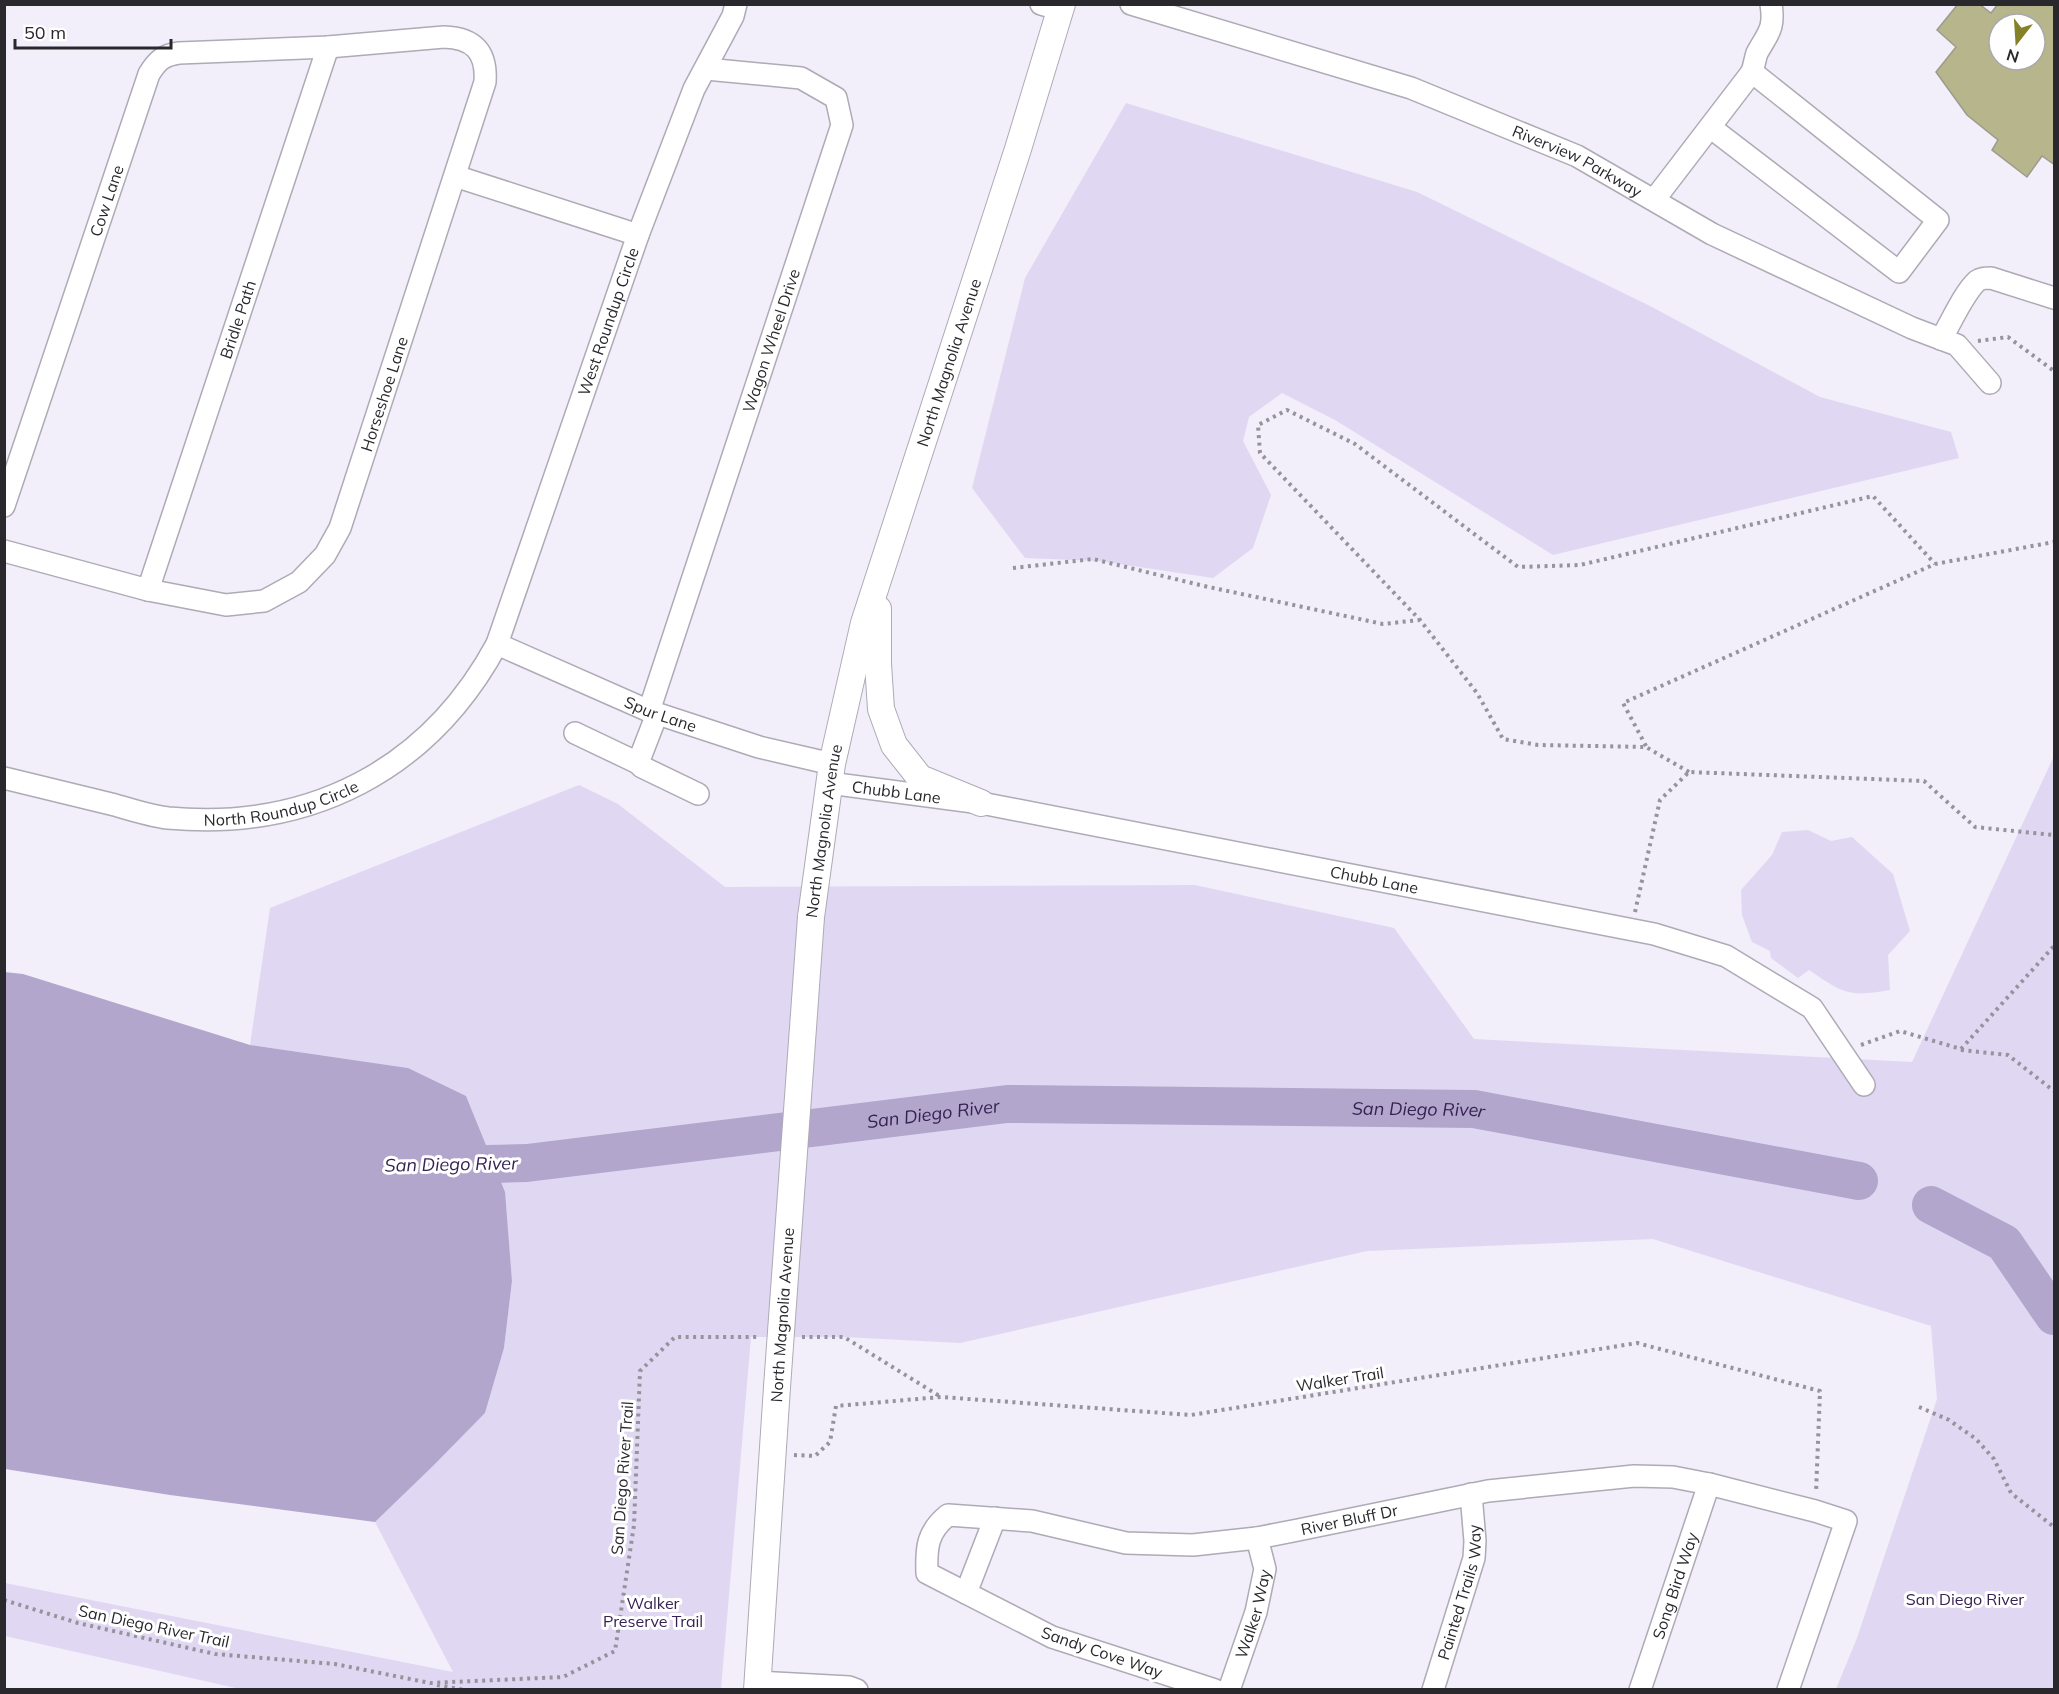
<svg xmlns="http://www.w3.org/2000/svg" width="2059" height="1694" font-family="Mulish,sans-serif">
<rect width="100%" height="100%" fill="#f2eefa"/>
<path fill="#e0d8f2" d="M1126,103l291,89 233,114 170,91 131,35 8,26 -406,97 -218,-135 -53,-27 -33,24 -6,24 28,54 -18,53 -40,30 -114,-17 -74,-3 -53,-70 53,-210z
M2054,756v933h-218l21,-51 80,-239 -6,-73 -278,-87 -286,12 -407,92 -116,-6h-93l-30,352h-481l-235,-53v-53l448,89 -78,-150 58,-56 52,-53 19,-65 8,-67 -8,-89 -96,-124 -158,-23 20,-137 309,-123 39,19 107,83 470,-2 199,43 80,111 438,23z
M1808,830l23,11 21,-4 41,37 17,57 -22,24 2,35c-41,7 -46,4 -81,-20l-11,8 -27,-20 -1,-7 -18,-9 -10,-27 -1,-25 31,-35 10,-23z"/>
<path fill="#b2a6cc" d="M4,972l19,2 227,71 158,23 58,28 39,96 7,89 -8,67 -19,65 -52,53 -58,56 -205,-27 -165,-26z"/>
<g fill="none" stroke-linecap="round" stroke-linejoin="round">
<g stroke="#b2a6cc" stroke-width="38">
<path id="s1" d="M441,1165l86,-2 480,-59 467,5 385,72"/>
<path d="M1931,1205l73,38 50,73"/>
</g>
</g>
<path fill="#b6b58c" stroke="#9b9b8f" stroke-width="1.5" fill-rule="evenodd" d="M1958,4h21l12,9 7,-9h57v161l-13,-9 -15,21 -35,-27 6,-10 -31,-25 -31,-43 20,-25 -19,-17zM1999,24h36v36h-36z"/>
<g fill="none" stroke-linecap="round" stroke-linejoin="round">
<defs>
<g id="minor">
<path d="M1041,4l20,6"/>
<path id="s2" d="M1131,4l280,84 166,68 135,78 200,94 45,17 33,38"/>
<path d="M1752,72c2,-6 3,-13 5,-19 11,-20 18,-24 14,-49"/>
<path d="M455,176l183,59"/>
<path d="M1654,200l98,-128 186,148 -39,52 -189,-145"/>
<path d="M1941,339c10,-16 22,-45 36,-58 4,-3 9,-3 14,-3l63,20"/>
<path id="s3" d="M4,506l145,-432c8,-13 14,-19 30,-21l149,-6 116,-10c30,1 43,15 41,45l-145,446 -15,27 -26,27 -35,19 -38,4 -78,-15 -144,-39"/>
<path id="s4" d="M148,590l180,-543"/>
<path id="s5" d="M497,644l152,67 110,36 73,17"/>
<path id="s6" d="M649,711l193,-586 -6,-27 -35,-20 -95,-9"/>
<path d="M575,733l63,30 19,-49"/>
<path d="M638,763l4,4 56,27"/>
<path id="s7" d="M4,778c37,9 74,18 111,27 17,5 36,11 53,13 142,13 261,-48 329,-174l141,-409 56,-146 39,-73 3,-12"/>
<path id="s8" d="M829,783l152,20 673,131 72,22 86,52 52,77"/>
<path d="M966,1593l29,-75"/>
<path d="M758,1682l91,5 8,3"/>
<path id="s9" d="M1215,1690l-163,-53 -125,-64c-1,-25 0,-41 21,-58l84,6 94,22 67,2 64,-7 41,-8 190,-39 146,-15 39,1 36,7 106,27 31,10 -58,169"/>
<path id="s10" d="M1229,1690l27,-78 9,-43 -8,-31"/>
<path id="s11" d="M1433,1690l41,-132 1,-17 -4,-47"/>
<path id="s12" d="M1640,1690l69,-206"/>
</g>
<g id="major">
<path d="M878,609v55l3,45 13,36 26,33 61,25"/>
<path id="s13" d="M811,917l21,-153 32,-141 154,-474 44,-145"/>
<path d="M757,1690l20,-303"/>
</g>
</defs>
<use href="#minor" stroke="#aeaab6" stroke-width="24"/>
<use href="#major" stroke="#aeaab6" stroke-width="28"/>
<path stroke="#95939c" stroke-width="4" stroke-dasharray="3 4.5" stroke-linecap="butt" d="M1978,341l30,-4 46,34
M1013,568l80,-9 111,27 179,38 36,-4
M1646,746l-23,-43 312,-139 119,-22
M1689,772l-43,-25 -108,-2 -35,-6 -26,-46 -57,-73 -160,-167 -2,-28 29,-15 68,34 163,123 62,-2 293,-69 62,68
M1635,912l25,-112 29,-28 235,9 51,46 79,8
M1861,1045l39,-14 61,18 93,-103
M1961,1050l47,5 46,36
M802,1337h42l97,60
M1919,1407l30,13 27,19 18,20 17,34 43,34
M794,1455l21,1 15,-14 6,-36 105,-9 250,18 446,-72 183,48 -4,102
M4,1600l74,23 137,31 120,10 95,19 133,-6 52,-26 19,-126 6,-154 35,-34h83
M437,1685l28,5"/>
<use href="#minor" stroke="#fff" stroke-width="21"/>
<use href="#major" stroke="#fff" stroke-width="26"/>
<defs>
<path id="major-bridge" d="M777,1387l34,-470"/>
</defs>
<use href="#major-bridge" stroke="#aeaab6" stroke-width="28" stroke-linecap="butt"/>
<use href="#major-bridge" stroke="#fff" stroke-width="26"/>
</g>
<g text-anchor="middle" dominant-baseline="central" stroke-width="6" stroke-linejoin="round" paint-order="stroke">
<g font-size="16" fill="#29282d" stroke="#fff">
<text stroke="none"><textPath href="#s2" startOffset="474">Riverview Parkway</textPath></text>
<text stroke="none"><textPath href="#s3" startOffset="322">Cow Lane</textPath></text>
<text stroke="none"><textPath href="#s4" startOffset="285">Bridle Path</textPath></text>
<text stroke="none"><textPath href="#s7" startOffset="906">West Roundup Circle</textPath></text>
<text stroke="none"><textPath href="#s6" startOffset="390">Wagon Wheel Drive</textPath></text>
<text stroke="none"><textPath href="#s13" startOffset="573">North Magnolia Avenue</textPath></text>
<text transform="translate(384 394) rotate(-72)">Horseshoe Lane</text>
<text stroke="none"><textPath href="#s5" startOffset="178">Spur Lane</textPath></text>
<text stroke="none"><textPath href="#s8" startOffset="68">Chubb Lane</textPath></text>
<text stroke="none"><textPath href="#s7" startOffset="284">North Roundup Circle</textPath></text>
<text stroke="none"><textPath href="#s13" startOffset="87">North Magnolia Avenue</textPath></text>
<text stroke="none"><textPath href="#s8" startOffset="554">Chubb Lane</textPath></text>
<text transform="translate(782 1315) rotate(-86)">North Magnolia Avenue</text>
<text transform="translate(1340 1379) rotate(-9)">Walker Trail</text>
<text transform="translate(622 1478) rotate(-86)">San Diego River Trail</text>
<text stroke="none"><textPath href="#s9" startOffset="783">River Bluff Dr</textPath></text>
<text stroke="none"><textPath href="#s12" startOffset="110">Song Bird Way</textPath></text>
<text stroke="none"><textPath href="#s11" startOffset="102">Painted Trails Way</textPath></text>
<text stroke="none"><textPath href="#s10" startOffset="80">Walker Way</textPath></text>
<text transform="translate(154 1626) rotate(12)">San Diego River Trail</text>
<text transform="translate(1102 1652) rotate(19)">Sandy Cove Way</text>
</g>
<g font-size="16" fill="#352152" stroke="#fff">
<text x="1965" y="1599">San Diego River</text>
<text x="653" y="1603">Walker<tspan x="653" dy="18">Preserve Trail</tspan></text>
</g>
<g font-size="18" font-style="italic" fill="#352152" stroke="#fff">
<text stroke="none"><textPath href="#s1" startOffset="981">San Diego River</textPath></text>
<text stroke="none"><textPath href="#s1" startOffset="495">San Diego River</textPath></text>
<text transform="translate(451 1164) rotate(-1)">San Diego River</text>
</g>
</g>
<rect width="2059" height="1694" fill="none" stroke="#29282d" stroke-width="12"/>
<g transform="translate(2017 42) rotate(197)"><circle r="28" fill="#ffffff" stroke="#a9a9ab" stroke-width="1.5"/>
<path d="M0-4.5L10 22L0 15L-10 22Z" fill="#858129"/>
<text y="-9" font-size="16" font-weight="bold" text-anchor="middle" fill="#29282d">N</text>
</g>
<path d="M15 39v9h156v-9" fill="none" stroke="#29282d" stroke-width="3"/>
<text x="24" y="39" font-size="18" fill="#29282d" stroke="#ffffff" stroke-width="4.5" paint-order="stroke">50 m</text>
</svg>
